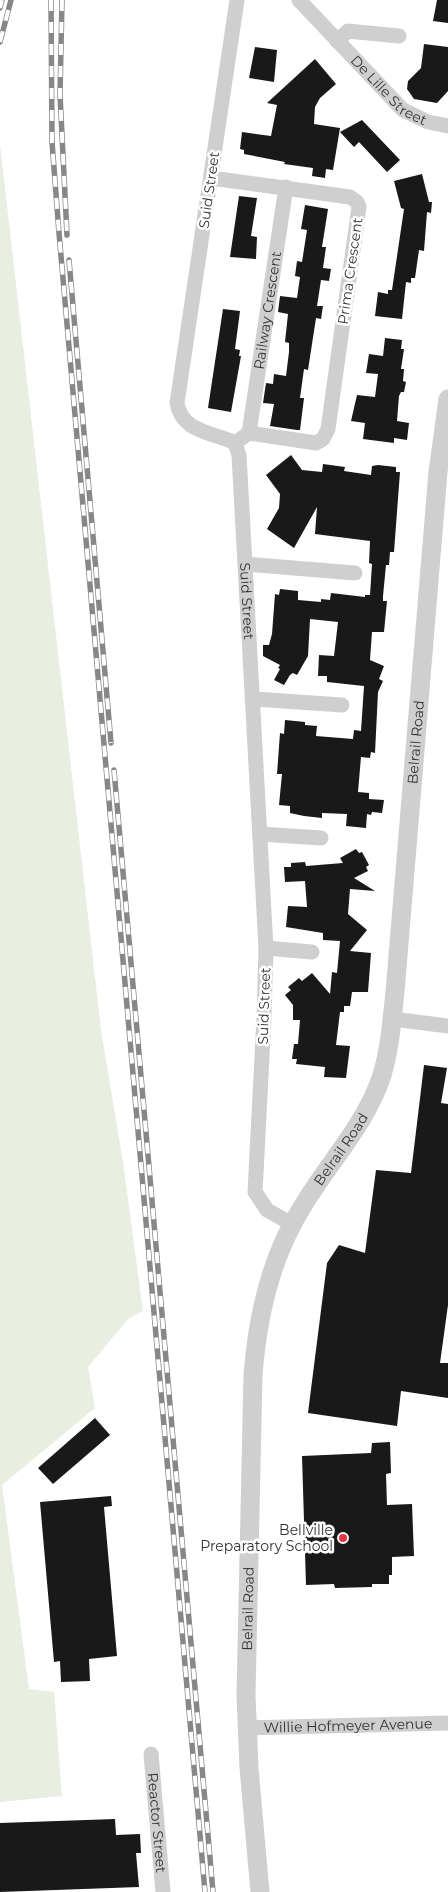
<svg xmlns="http://www.w3.org/2000/svg" width="448" height="1892" font-family="Montserrat,sans-serif">
<rect width="100%" height="100%" fill="#fff"/>
<path fill="#e8eee0" d="M0,144l101,886 22,132 20,149 -15,8 -40,48 7,41 -93,77 27,204 25,3 8,104 -62,6z"/>
<path fill="#191919" d="M437,0h11v23l-15,-2z
M424,44l24,3v44l-11,12 -23,-4 -7,-10 1,-8 13,-13z
M255,47l22,3 -3,32 -25,-4z
M315,59l21,25 -16,14 -5,9 -1,17 26,4 -7,42 -7,-1 -1,9 -13,-2 1,-8 -29,-4 1,-2 -41,-8v-4l-4,-1 2,-17 29,4 6,-31 -10,-2z
M362,120l38,40 -13,12 -28,-30 -5,5 -14,-15z
M422,174l7,28h3l-1,11 -4,-1 -3,39 -5,-1 -4,28h-4v5l-5,-1 -4,37 -27,-3 3,-24 10,2v-4h4l12,-81 -3,-1 -7,-27z
M239,196l18,2 -6,38 6,1 -1,22 -26,-2z
M305,205l23,4 -6,38h4l-3,21 8,1 -2,12 -8,-1 -4,26h6l-2,13 -5,-1 -8,52 -4,-1 -4,29h4l-4,32h-3l-27,-4 4,-22 -11,-1 3,-20 7,1 1,-10 12,2 3,-24v-9l-4,-1 3,-28 -10,-2 2,-16 17,2 3,-21 -5,-1 2,-15 5,1 5,-32 -6,-1z
M223,309l17,2 -5,38 5,1 -1,6h2l-10,56 -23,-4z
M385,338l17,2 -1,9h3l-3,20h3l-1,12 3,1 -2,10h-3l-2,4 -2,25 12,2 -2,17 -13,-2v5l-31,-4 2,-16 -14,-2 6,-26 18,2 3,-23 -12,-1 3,-19 14,2z
M291,455l11,15 20,2 1,-8 22,3 -1,4 27,4 1,-9 6,-1 18,2v5h4l-6,80h-4l-1,13h-3l-3,31v5h4l-3,31h-12l-2,28 14,6 -5,13 4,2 -5,11 -3,61 -4,-1 -1,6 -9,-1 -3,35 11,1v6l15,1 -2,13 -10,-1 -1,3 -4,-1 -1,14 -20,-2 1,-12 -25,-1v5l-18,-2 -14,-3v-7l-11,-1 3,-31h-5l3,-41 4,1 1,-14 20,2v3l12,1 -1,10 37,3 1,-9 7,1 3,-45 -37,-4v-6h-9l1,-21 15,1 4,-34 -28,-3 -2,37 -11,19 -4,-2 -3,2 -6,10 -10,-5 6,-11 -2,-1 2,-3 -17,-9v-11h6l3,-11 3,-40 4,1 1,-6 18,2v9l23,2v-3l9,1 1,-7 34,4v-2h5l2,-31 -3,-1 1,-22 -55,-7 2,-27 -23,41 -27,-19 12,-21 1,-14 -14,-19z
M356,849l3,4 3,-1 7,13 -3,2 2,4 -14,7 21,13 -25,-2 -2,25 19,16 -17,21 21,2 -3,39h-16l-2,14h-6v6h-4l-4,33 14,1 -4,32 -22,-1 1,-10 -29,-3 1,-5h-5l2,-15h4l2,-24h-7v-15l-8,-10 6,-5 -3,-3 11,-9 3,3 10,-8 18,21 2,-22 5,1 3,-32 -17,-1v-7l-37,-6 2,-21 19,1 -2,-26 -20,1 -1,-15h7v-4l14,-1 1,4 37,-3 -3,-5z
M424,1065l23,3 -6,35 7,1v201l-8,58h8v35l-47,-7 -4,35 -89,-13 19,-150 12,-18 26,8 11,-83 35,3z
M95,1418l15,17 -57,49 -15,-16z
M390,1442l1,31 -5,1 1,31 25,-1 2,52 -22,1v18h-3v9h-17v3l-37,1 -1,-4 -28,1 -4,-129 69,-3 1,-10z
M111,1496l1,10 -8,1 13,149 -28,3 1,22 -29,1 -1,-21 -6,1 -14,-160z
M115,1819l1,16 24,-1 1,19h-5l3,34 -139,5v-69z"/>
<g fill="none" stroke-linecap="round" stroke-linejoin="round">
<g stroke="#cfcfcf" stroke-width="15">
<path id="s1" d="M237,0l-60,403c5,28 32,29 54,38l4,2 4,12 27,493 -2,70 -9,174 12,18 25,14"/>
<path id="s2" d="M299,0l104,110 25,12 20,4"/>
<path d="M337,41l11,-10 51,5"/>
<path d="M211,178l139,19 7,5 2,5 -31,222 -5,10 -7,4 -67,-10 -14,10"/>
<path id="s3" d="M249,433l37,-246"/>
<path d="M245,564l110,9"/>
<path d="M254,699l88,6"/>
<path d="M260,834l61,4"/>
<path d="M266,948l46,4"/>
<path d="M393,1019l55,7"/>
<path id="s4" d="M247,1728l201,-5"/>
<path id="s5" d="M151,1754l12,138"/>
</g>
<path stroke="#cfcfcf" stroke-width="19" id="s6" d="M260,1892l-11,-124 -3,-73 7,-320c4,-52 14,-103 39,-150 26,-52 72,-94 90,-150 8,-27 10,-55 13,-83l43,-520 10,-73"/>
<defs>
<path id="rail" d="M51,0l1,142 7,91 146,1659
M62,0l-2,95 7,140
M0,8l2,-8
M0,42l11,-42
M69,260l42,483
M114,770l99,1122"/>
</defs>
<use href="#rail" stroke="#878787" stroke-width="5.5"/>
<use href="#rail" stroke="#fff" stroke-width="4" stroke-dasharray="11" stroke-linecap="butt"/>
</g>
<circle fill="#e93443" stroke="#fff" stroke-width="2" cx="343" cy="1538" r="5"/>
<g text-anchor="middle" dominant-baseline="central" stroke-width="5" stroke-linejoin="round" paint-order="stroke">
<g font-size="14" fill="#323232" stroke="#fff">
<text stroke="none"><textPath href="#s2" startOffset="128">De Lille Street</textPath></text>
<text transform="translate(209 190) rotate(-82)">Suid Street</text>
<text transform="translate(350 271) rotate(-82)">Prima Crescent</text>
<text stroke="none"><textPath href="#s3" startOffset="124">Railway Crescent</textPath></text>
<text stroke="none"><textPath href="#s1" startOffset="641">Suid Street</textPath></text>
<text stroke="none"><textPath href="#s6" startOffset="1184">Belrail Road</textPath></text>
<text transform="translate(264 1006) rotate(-88)">Suid Street</text>
<text stroke="none"><textPath href="#s6" startOffset="764">Belrail Road</textPath></text>
<text stroke="none"><textPath href="#s6" startOffset="284">Belrail Road</textPath></text>
<text stroke="none"><textPath href="#s4" startOffset="101">Willie Hofmeyer Avenue</textPath></text>
<text stroke="none"><textPath href="#s5" startOffset="69">Reactor Street</textPath></text>
</g>
<g font-size="14" fill="#323232" stroke="#fff" text-anchor="end">
<text x="333" y="1530">Bellville<tspan x="333" dy="16">Preparatory School</tspan></text>
</g>
</g>
</svg>
